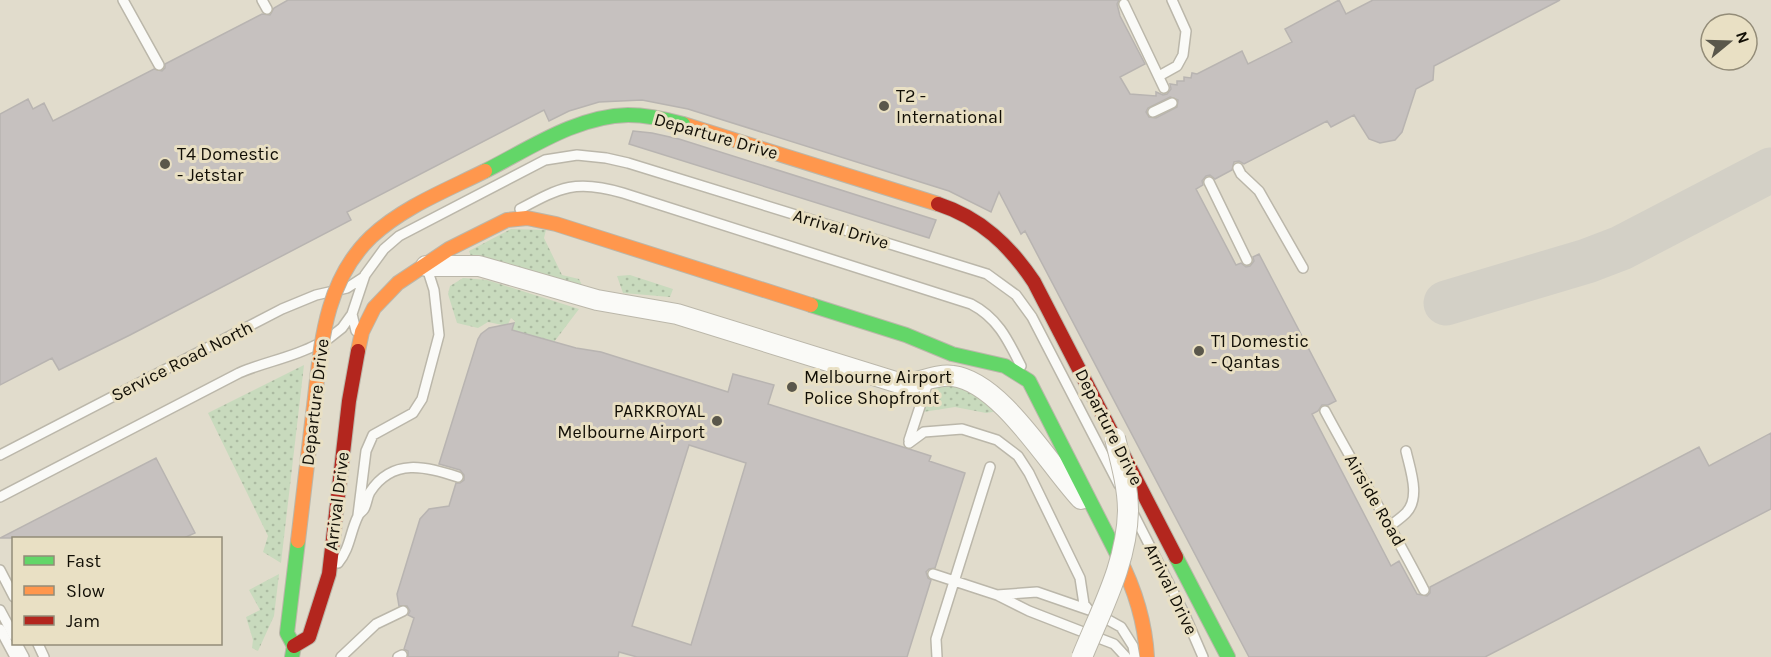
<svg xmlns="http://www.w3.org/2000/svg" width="1771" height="657" font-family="Karla,sans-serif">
<defs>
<pattern id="grass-dots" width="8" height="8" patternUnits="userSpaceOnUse" patternTransform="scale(1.5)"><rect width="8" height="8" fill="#c8dabd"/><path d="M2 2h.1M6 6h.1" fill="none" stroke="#abbaa1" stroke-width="1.8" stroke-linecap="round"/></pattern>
</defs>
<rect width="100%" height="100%" fill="#e1dccc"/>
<path fill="url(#grass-dots)" d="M511,229l35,1 -2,8 18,37 17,4 5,10 -112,-30 -3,-8z
M630,275l43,14 -3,8 -47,-4 -6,-17z
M463,278l24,2 92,29 -25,33 -42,-12 3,-9 -4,-3 -4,8 -19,-4 -10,6 -21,-5 -9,-29 2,-8z
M304,365l-23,198 -18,-11 5,-16 -60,-123z
M955,381l44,30 -13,2 -31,-6 -32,5 13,-28z
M279,574l-5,42 -16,35 -6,-3 1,-8 -7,-23 14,-7 -11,-20z"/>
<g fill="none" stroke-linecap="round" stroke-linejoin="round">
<path stroke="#d3d0c6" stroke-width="45" d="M1446,303l141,-42 34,-13 150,-78"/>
</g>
<path fill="#c6c1bf" stroke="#b8b4b1" stroke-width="1.5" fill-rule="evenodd" d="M288,0h831l-2,4 3,12 25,48 -25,13 10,17 26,2v-4l7,3 4,-1 4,-5 -1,-5 7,1v-4h7v-4l7,1 1,-5 5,1 45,-23 6,13 44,-22 -7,-13 54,-29 7,14 27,-14h187l-126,66 -1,14 -17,9 -14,43 -7,8 -15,3 -11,-4 -15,-24 -23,12 -4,-6 -83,43 -5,-3 -5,1 -2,8 -17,9 -5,-4 -4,1 -4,5 1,4 -7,4 40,76 5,-2 5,4 4,-1 4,-5 -1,-4 6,-3 77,147 -8,4h-6l-4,6 -6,3 79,152 8,-5 18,33 10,2 3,-3v-6l269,-140 10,19 62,-33v76l-286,148h-236l-224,-426 -4,3 -22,-42 -8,20 -42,-21 -261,-82 -46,-9 -43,2 -30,9 -20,10 -5,-11 -197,102 4,8 -221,115 -71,35 -7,-12 -52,27v-271l28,-15 5,10 11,-6 9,18 101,-52 8,2 3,-3v-4l97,-50 8,1 4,-7zM1170,97l8,3 -1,7 -21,11 -7,-1 -3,-5 2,-4z
M633,131l19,2 27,6 257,81 -7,18 -300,-94z
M514,323l-2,7 64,18 25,4 127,40 5,-18 41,11 -6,19 163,52 -2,5 36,12 -30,95 -6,1 -3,3 2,6 3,2 -24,77h-270l-18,-5 -1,5h-210v-6l-4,-2 10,-31 -6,-3 2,-4 -3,-5h-8l-2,-12 23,-75 9,-10 20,-3 7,-23h4l4,-3v-5l-4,-5 -21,-6 39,-125 3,-5 8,-6zM689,445l57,18 -55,182 -59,-19z
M156,458l39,75 -11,5h-184z"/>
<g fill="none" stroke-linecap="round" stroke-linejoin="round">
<defs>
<path id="lane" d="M123,0l36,65
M262,0l5,9
M1124,4l40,84
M1159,76l18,-10 6,-11 3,-24 -14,-31
M1153,112l19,-9
M1238,168l3,6 18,17 44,77
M1209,182l38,78
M520,209c41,-22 56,-30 103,-16l348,111c27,14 37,36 50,62
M356,331l-4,-17 13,-39 19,-26 15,-13 146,-76 32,-5 29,3 22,5 359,111 29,21 16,22 87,168
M328,339l14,-11 10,-14
M1325,411c32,60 68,118 99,179
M909,440l20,-61
M909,443l15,-11 38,-3 35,11 21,16 11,17 51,105 4,26 4,5
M0,455l282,-146 34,-14 31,-7 17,-11
M0,497l239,-124c25,-11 52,-15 77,-28
M1132,511l52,102 19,44
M358,515l8,-64 7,-16 40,-22 9,-14 17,-64 -5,-45 -7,-22
M1390,526c5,-4 11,-8 16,-13 15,-15 4,-44 0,-62
M338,563c12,-14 12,-31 20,-47 1,-3 4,-4 6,-7 3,-5 3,-12 6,-17 23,-35 56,-25 88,-15
M0,570l14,27
M933,574l64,21 32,16 85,33 12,13
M997,595l40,-3 55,19 29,16 12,19 2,11
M0,610l14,26
M0,629l15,28
M17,644l7,13
M38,644l6,13
M341,657l35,-33 27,-13
M398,657l4,-2
M937,657l-1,-18 54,-172"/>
<path id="street" d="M426,266h53l118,34 80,14 222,69c18,3 35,-10 54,-7 48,6 96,89 128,123"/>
<path id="fast" d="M811,305l95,30 46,19 53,12 24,15 89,175
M1176,557l52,100
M292,657l2,-11 -7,-13 11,-92"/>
<path id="slow" d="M683,124l255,80
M358,351l4,-19 12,-24 24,-25 51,-34 58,-29 20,-2 29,6 255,81
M1118,556c17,33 27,64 29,101"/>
<path id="jam" d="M938,204c43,14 72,42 96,78l142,275
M294,646l15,-9 20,-63 20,-173 9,-50"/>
</defs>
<use href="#lane" stroke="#bbb7aa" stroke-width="12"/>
<use href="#street" stroke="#bbb7aa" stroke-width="22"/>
<use href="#fast" stroke="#bbb7aa" stroke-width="16"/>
<use href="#slow" stroke="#bbb7aa" stroke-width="16"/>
<use href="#jam" stroke="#bbb7aa" stroke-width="16"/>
<use href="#lane" stroke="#fafaf7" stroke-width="9"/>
<use href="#street" stroke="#fafaf7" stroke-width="20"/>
<use href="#fast" stroke="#63d668" stroke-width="14"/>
<use href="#slow" stroke="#ff974d" stroke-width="14"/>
<use href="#jam" stroke="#b3261e" stroke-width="14"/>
<defs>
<path id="street-bridge" d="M1082,657c19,-47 45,-94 46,-146 0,-24 -7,-49 -13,-73"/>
<path id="fast-bridge" d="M485,171c44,-22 91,-55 143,-56 19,0 37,4 55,9"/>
<path id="slow-bridge" d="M298,541c5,-42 10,-84 15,-127 8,-63 9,-130 58,-177 32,-30 76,-47 114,-66"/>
</defs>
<use href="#street-bridge" stroke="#bbb7aa" stroke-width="22" stroke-linecap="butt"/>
<use href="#fast-bridge" stroke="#bbb7aa" stroke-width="16" stroke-linecap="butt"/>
<use href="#slow-bridge" stroke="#bbb7aa" stroke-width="16" stroke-linecap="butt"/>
<use href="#street-bridge" stroke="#fafaf7" stroke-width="20"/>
<use href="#fast-bridge" stroke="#63d668" stroke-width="14"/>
<use href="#slow-bridge" stroke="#ff974d" stroke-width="14"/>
</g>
<g fill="#5a574b" stroke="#e9e0c4" stroke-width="2">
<circle cx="884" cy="106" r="6"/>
<circle cx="165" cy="164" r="6"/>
<circle cx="1199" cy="351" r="6"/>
<circle cx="792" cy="387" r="6"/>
<circle cx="717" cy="421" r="6"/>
</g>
<g text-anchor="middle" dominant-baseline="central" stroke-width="6" stroke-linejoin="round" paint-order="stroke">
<g font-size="18" fill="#120f06" stroke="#e9e0c4" text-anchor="start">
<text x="896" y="96">T2 -<tspan x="896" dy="21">International</tspan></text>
<text x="177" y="154">T4 Domestic<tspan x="177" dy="21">- Jetstar</tspan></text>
<text x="1211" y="341">T1 Domestic<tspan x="1211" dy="21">- Qantas</tspan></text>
<text x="804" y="377">Melbourne Airport<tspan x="804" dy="21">Police Shopfront</tspan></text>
<text x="705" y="411" text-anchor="end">PARKROYAL<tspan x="705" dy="21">Melbourne Airport</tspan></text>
</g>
<g font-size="18" fill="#120f06" stroke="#e9e0c4">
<text transform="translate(716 136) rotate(16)">Departure Drive</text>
<text transform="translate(841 229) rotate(17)">Arrival Drive</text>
<text transform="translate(182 361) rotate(-27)">Service Road North</text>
<text transform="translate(315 402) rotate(-83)">Departure Drive</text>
<text transform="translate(1109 427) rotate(63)">Departure Drive</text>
<text transform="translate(1375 500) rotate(60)">Airside Road</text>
<text transform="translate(337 501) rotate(-83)">Arrival Drive</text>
<text transform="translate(1171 589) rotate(64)">Arrival Drive</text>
</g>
</g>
<rect x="12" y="537" width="210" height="108" fill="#e9e0c4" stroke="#938c78" stroke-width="1.5"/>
<rect x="24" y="556" width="30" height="9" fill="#63d668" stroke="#938c78" stroke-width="1.5"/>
<text x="66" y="567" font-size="18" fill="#120f06">Fast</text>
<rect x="24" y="586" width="30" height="9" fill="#ff974d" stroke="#938c78" stroke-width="1.5"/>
<text x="66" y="597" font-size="18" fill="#120f06">Slow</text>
<rect x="24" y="616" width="30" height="9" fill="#b3261e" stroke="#938c78" stroke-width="1.5"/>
<text x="66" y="627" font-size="18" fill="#120f06">Jam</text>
<g transform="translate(1729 42) rotate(71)"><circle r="28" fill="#e9e0c4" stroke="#938c78" stroke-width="1.5"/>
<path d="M0-4.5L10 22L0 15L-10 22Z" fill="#5a574b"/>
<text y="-9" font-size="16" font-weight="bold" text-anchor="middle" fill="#120f06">N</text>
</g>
</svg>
